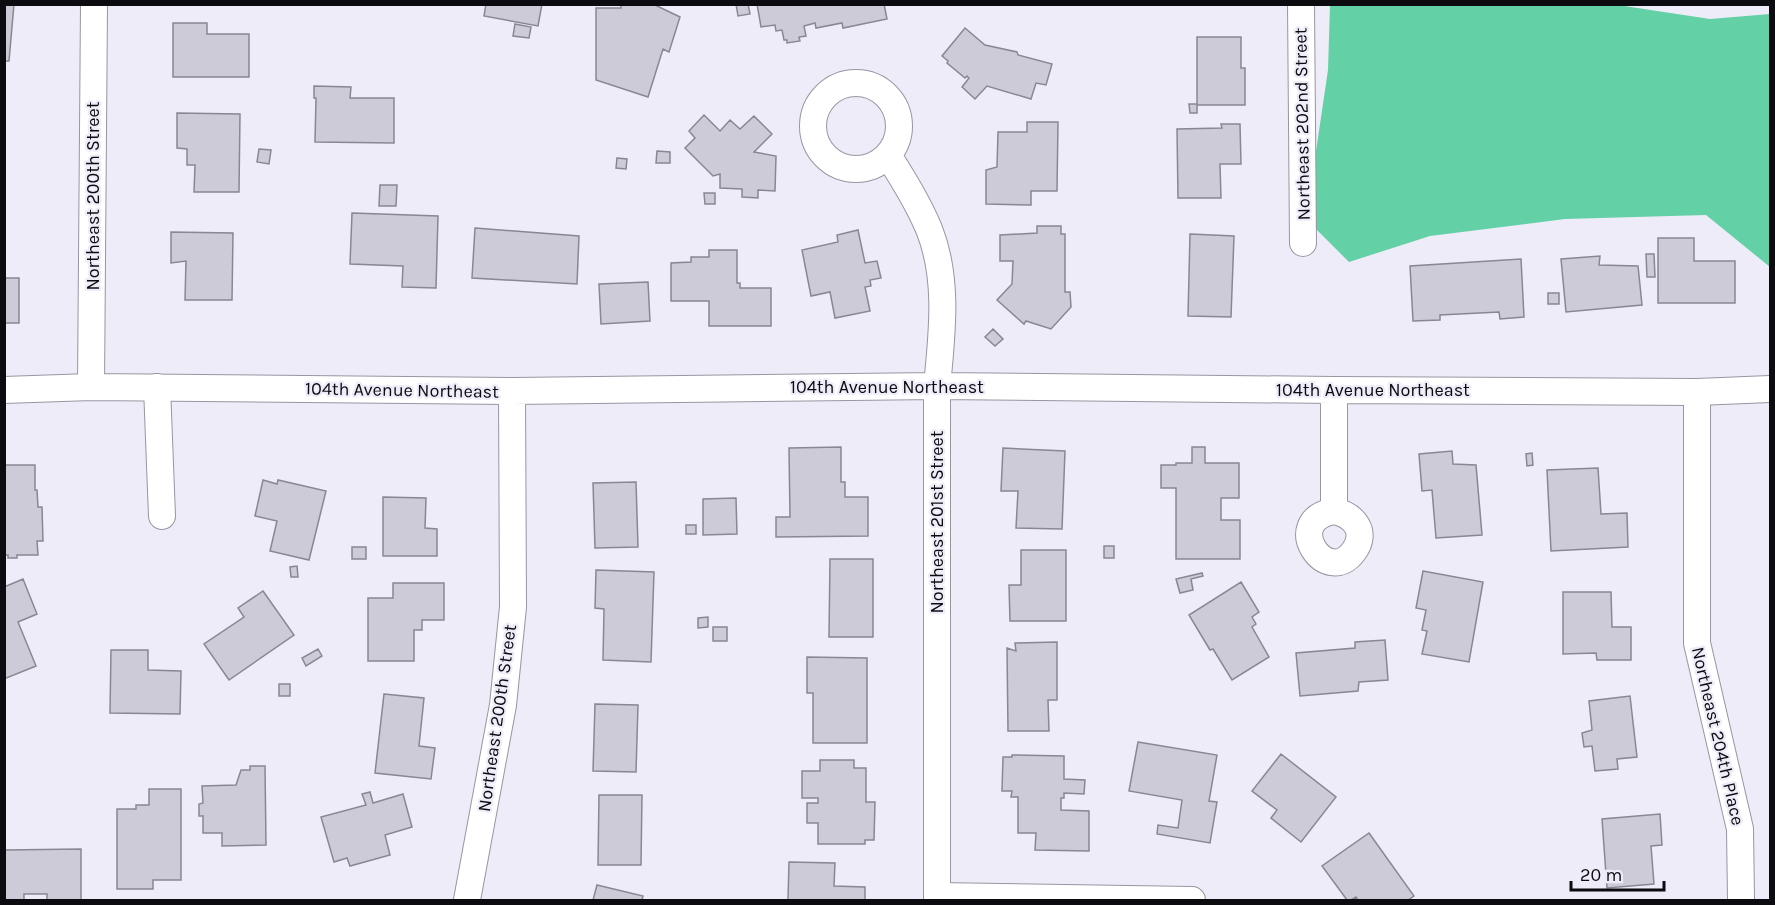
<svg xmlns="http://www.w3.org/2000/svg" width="1775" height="905" font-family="Karla,sans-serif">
<rect width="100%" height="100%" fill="#edecf8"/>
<path fill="#64d0a5" d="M1611,4l99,15 60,-5v253l-64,-52 -141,4 -135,17 -81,26 -43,-43 22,-149 2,-65z"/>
<path fill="#cccbd7" stroke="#888792" stroke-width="1.5" d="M4,4h10l-5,57h-5z
M486,4h56l-4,22 -54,-10z
M621,4h32l27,13 -11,35 -6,-3 -15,48 -52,-17v-72h25z
M736,4h12l2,10 -12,2z
M757,4h127l3,15 -44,9 -1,-5 -26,5 -1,-5 -11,3 2,10 -7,1 1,4 -13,2v-3h-3l-2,-10 -6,1 -1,-6 -14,2z
M173,23h34v11h42v43h-76z
M515,24l16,3 -2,11 -16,-2z
M965,28l20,17 32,7 1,3 34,9 -6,21 -10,-2 -5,16 -44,-13 -12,13 -13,-12 7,-9 -2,-2 -2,2 -18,-15 1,-2 -6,-5z
M1197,37h44v31h4v37h-48z
M314,86l37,1 -1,11h44v45l-79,-1 1,-44h-2z
M1189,104h8v9h-7z
M177,113l63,1 -1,78h-45l1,-27h-8v-16l-10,-1z
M704,115l16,16 10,-11 10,9 14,-13 18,18 -18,18 22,4 -1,35 -17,-1v8l-16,-1v-8l-22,-1v-14l-7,2 -28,-28 10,-10 -6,-7z
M1027,122h31l-1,69h-26v14l-45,-1v-34l11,-3 1,-35h29z
M1221,124h19l1,40h-21l1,34h-43l-1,-69 45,-1z
M259,149l12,1 -2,14 -12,-2z
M657,151l13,1v11h-14z
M617,158l10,1 -1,10 -10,-1z
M380,185h17l-1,21h-17z
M704,193h11v11h-10z
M352,213l86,3 -2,72 -34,-1 1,-21 -53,-2z
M1037,226h24v8h4v58h5l1,15 -20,22 -25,-8 -2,3 -27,-24 15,-16 1,-23h-13v-26l37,-2z
M475,228l104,8 -2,48 -105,-6z
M858,230l7,33 12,-2 4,17 -11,2 1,6 -6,1 5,24 -35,7 -5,-26 -19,4 -9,-46 36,-8 -1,-7z
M171,232l62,1 -1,67h-47l1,-39 -15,2z
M1190,234l44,2 -3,81 -43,-1z
M1658,238h36v23h41v42h-77z
M709,250h28v33h3v5h31v38h-62v-25h-38v-38l20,-1v-5h18z
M1646,254h8l1,23h-8z
M1600,256l-1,9 39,1 4,39 -76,7 -5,-53z
M1521,259l3,58 -24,2 -1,-7 -59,3v5l-27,1 -3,-55z
M4,278h15v45h-15z
M648,282l2,39 -49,3 -2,-40z
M1548,293h11v11h-11z
M993,329l10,10 -8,7 -10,-9z
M841,447v35h4v15h23v39l-92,1v-20h14l-1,-69z
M1192,447h13v16h34v35h-18v22h19v39h-64v-71h-15v-23h15v-2h16z
M1003,448l62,3 -3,78 -46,-1 2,-37h-17z
M1452,451l1,13 23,1 6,70 -46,3 -4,-48 -10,1 -3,-37z
M1532,453l1,12 -6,1 -1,-12z
M4,465h31v25h2l1,17h4l1,34h-6l1,14h-21v3h-9v-3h-4z
M1598,468l3,46 26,-1 1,34 -77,4 -4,-81z
M263,480l14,4 1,-4 48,11 -17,69 -39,-9 7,-30 -22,-5z
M636,482l2,65 -43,1 -2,-65z
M383,497l43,1 -1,30 12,1v27h-54z
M736,498l1,36 -34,1v-36z
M686,525h10v9h-10z
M1104,546h10v12h-10z
M352,547h14v12h-14z
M1021,550h45v71h-56l-1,-36h12z
M830,559h43v78h-44z
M297,566l1,11h-7l-1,-10z
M596,570l58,2 -3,90 -48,-2 1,-51 -9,-1z
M1423,571l60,11 -14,80 -47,-8 5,-23 -5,-1 4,-20 -10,-2z
M1202,573l1,3 -12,3 2,11 -13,3 -4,-14z
M23,579l14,35 -19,8 18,44 -32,13v-92z
M1241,582l18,30 -7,5 4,7 -4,3 17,30 -37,23 -19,-31 -3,1 -21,-35z
M393,583h51v37h-22v10h-8v31h-46v-63h25z
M263,591l31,44 -65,45 -25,-36 40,-27 -6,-9z
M1563,592h48l1,35h19v33h-34l-1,-7 -33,1z
M708,617v10l-10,1v-10z
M713,627h14v14h-14z
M1385,640l3,40 -29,2 -1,9 -58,5 -4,-43 59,-5v-6z
M1057,642v58h-9l1,31h-41l-1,-83 9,3 -1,-8z
M318,649l4,7 -16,10 -4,-8z
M111,650h37v20l33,1 -1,43 -70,-1z
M807,657l60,1v85h-54v-50h-6z
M279,684h11v12h-11z
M384,694l40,4 -5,48 16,2 -4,31 -56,-6z
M1630,696l7,61 -20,2 1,10 -23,2 -3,-25 -8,1 -2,-14 10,-3 -3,-29z
M595,704l43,1 -2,67 -43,-1z
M1138,742l79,13 -8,46 8,1 -7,41 -53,-9 1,-9 20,3 4,-28 -53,-9z
M1281,754l55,43 -35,45 -30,-24 6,-8 -25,-19z
M1012,755l52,1v23l21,1 -1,14 -20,-1v5h-3v12l28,1v40l-54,-1 1,-17h-18v-36h-7l1,-6h-10l1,-34h9z
M820,760h34v8h12v34h9l-1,38h-9v4h-47v-21h-11v-20h11v-5h-16v-27h18z
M250,766h15l1,79 -44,1v-13h-19v-17h-4v-12l4,-1 -1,-17 34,-1 5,-15h9z
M149,789h32v91h-28v9h-36v-80h19v-4h13z
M370,792l3,11 30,-9 9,33 -27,8 5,20 -40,11 -3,-8 -13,4 -13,-45 45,-12 -4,-11z
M599,795h43l-1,70h-43z
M1660,814l2,31 -11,1 3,38 -47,4 -5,-69z
M1369,833l45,63 -6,4h-50l-2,-3 -5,3h-4l-25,-34z
M81,849v51h-34v-6h-23v6h-20v-50z
M789,862l46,1 -1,23 31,1v13h-77z
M597,885l46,11 -1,4h-49z"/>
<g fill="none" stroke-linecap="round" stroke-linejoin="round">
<defs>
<path id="minor" d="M1301,4l2,239
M813 126a43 43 0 1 1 86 0a43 43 0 1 1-86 0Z
M888,155c15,24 30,48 41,74 20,50 13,105 8,157v514
M91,387l3,-383
M157,387l5,129
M4,390l87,-3 421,4 425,-5 397,4 363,2 73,-3
M1334,390v121c-54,10 -7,78 20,40 14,-19 0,-36 -20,-40
M1697,392v251l43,186 1,71
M937,896l255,4
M467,900l36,-195 10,-98 -1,-216"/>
</defs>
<use href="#minor" stroke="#9796a1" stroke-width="28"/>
<use href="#minor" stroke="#fff" stroke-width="26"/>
</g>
<g text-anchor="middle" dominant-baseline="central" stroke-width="4.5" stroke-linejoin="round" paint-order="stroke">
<g font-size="18" fill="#0c0b0f" stroke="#edecf8">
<text transform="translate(1302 124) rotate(-91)">Northeast 202nd Street</text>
<text transform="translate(93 196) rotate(-90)">Northeast 200th Street</text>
<text x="887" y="387">104th Avenue Northeast</text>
<text transform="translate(402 390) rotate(1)">104th Avenue Northeast</text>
<text x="1373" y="390">104th Avenue Northeast</text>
<text transform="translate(937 522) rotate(-90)">Northeast 201st Street</text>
<text transform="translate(497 718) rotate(-82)">Northeast 200th Street</text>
<text transform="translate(1718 736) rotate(77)">Northeast 204th Place</text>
</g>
</g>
<rect width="1775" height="905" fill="none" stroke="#0c0b0f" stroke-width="12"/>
<path d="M1571 881v9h93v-9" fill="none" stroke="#0c0b0f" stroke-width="3"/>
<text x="1580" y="881" font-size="18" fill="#0c0b0f" stroke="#edecf8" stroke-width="4.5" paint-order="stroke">20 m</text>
</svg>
